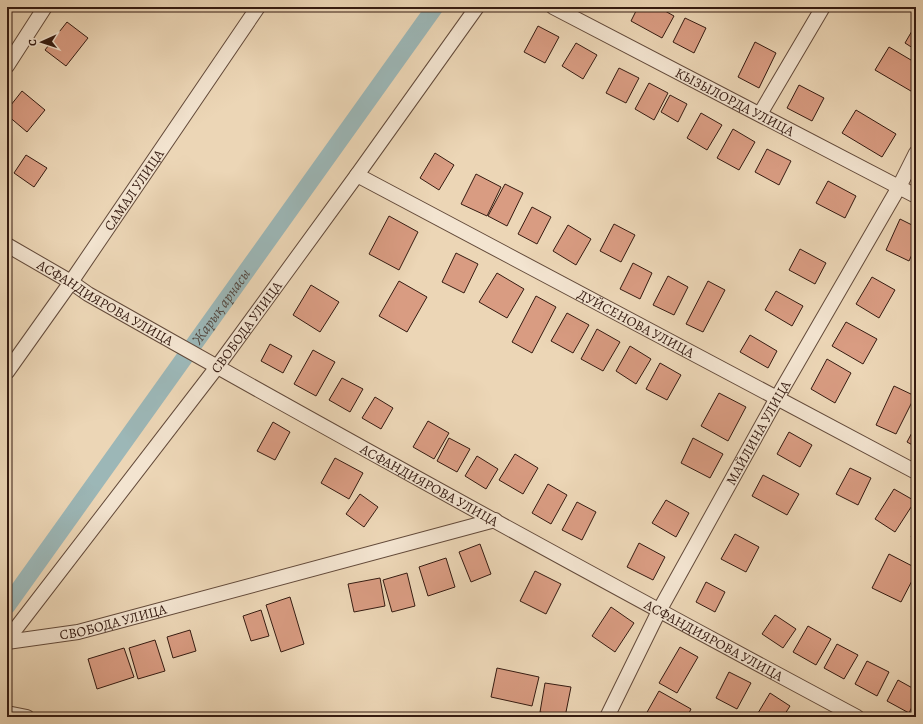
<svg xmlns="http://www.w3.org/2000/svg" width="923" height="724" font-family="Alegreya,serif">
<rect width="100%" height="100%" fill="#ecd6b6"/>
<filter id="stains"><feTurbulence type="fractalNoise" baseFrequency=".005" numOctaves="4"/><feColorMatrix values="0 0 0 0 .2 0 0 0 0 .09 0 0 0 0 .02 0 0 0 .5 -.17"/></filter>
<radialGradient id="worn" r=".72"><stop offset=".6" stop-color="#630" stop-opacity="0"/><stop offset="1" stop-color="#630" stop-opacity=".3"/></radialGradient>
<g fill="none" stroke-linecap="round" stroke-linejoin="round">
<path stroke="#9cb7b7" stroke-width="17" id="s1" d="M7,606l428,-599"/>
</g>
<path fill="#d99c82" stroke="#351b11" d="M638,7h20l16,9 -12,22 -31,-17z
M685,18l21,10 -12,25 -21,-11z
M67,22l21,16 -22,28 -21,-16z
M916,24v26l-11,-7z
M538,26l21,11 -14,26 -21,-11z
M755,42l21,11 -17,35 -21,-11z
M576,43l21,12 -14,24 -21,-13z
M889,47l27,16v31l-41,-24z
M619,68l20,10 -13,25 -20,-10z
M649,83l19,10 -14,27 -19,-11z
M799,85l25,13 -12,23 -25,-13z
M22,91l23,19 -18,22 -20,-17v-5z
M670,95l17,9 -9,18 -17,-10z
M856,110l40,24 -14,23 -40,-24z
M701,113l21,12 -15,25 -20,-12z
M733,129l22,13 -16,28 -22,-12z
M767,149l24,12 -12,24 -24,-13z
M435,153l19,12 -15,25 -19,-12z
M26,155l21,13 -13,19 -20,-14z
M476,174l25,13 -14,29 -26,-12z
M828,181l28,15 -11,22 -29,-15z
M505,184l18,9 -16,33 -19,-10z
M532,207l19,10 -14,27 -19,-10z
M389,216l29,16 -19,38 -30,-16z
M900,219l16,8v19l-7,15 -23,-11z
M614,224l21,11 -14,27 -21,-11z
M568,225l23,14 -15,26 -23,-14z
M800,249l26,14 -11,21 -26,-14z
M456,253l22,11 -14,29 -22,-11z
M633,263l19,10 -12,26 -20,-10z
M497,273l27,16 -17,29 -28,-16z
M668,276l20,11 -14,28 -21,-10z
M872,277l23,13 -16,28 -23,-14z
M399,281l28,16 -20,35 -28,-16z
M708,281l17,9 -22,42 -17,-8z
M311,285l28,17 -19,30 -27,-17z
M776,291l27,15 -11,20 -27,-16z
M536,296l20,11 -24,46 -20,-11z
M567,313l22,12 -16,28 -22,-12z
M846,322l31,17 -14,25 -31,-18z
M597,329l23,13 -17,29 -22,-12z
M750,335l27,16 -9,17 -28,-16z
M270,344l22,12 -9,17 -22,-12z
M630,346l21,13 -15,25 -20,-13z
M313,350l22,12 -19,34 -22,-12z
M827,359l24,14 -16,30 -24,-14z
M660,363l21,12 -14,25 -21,-11z
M342,378l21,11 -13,23 -21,-12z
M894,386l21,10 -19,38 -20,-9z
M719,393l27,14 -18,34 -27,-15z
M375,397l18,11 -12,21 -19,-11z
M428,421l21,12 -15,26 -21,-12z
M273,422l17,10 -15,28 -18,-9z
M916,425v22l-9,-5z
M789,432l23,13 -12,22 -23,-13z
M449,438l21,11 -13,23 -20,-11z
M693,438l30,16 -13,24 -29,-15z
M515,454l23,14 -15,26 -24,-14z
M477,456l21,13 -12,20 -21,-13z
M335,458l28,15 -14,26 -28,-16z
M850,468l21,10 -13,27 -22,-11z
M763,475l36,19 -12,21 -35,-19z
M548,484l19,11 -16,29 -19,-11z
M894,489l21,12 -20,31 -20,-13z
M360,494l18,13 -14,20 -18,-13z
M666,500l23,13 -13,24 -24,-14z
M577,502l19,10 -14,28 -20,-10z
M916,529v12l-5,-4z
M735,534l24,13 -13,25 -25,-13z
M639,543l26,14 -12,23 -26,-13z
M480,544l11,30 -20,8 -12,-30z
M889,554l27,14v5l-15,29 -29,-14z
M446,558l9,29 -27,9 -9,-29z
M535,571l26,13 -15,30 -26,-13z
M407,573l8,33 -23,6 -9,-32z
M380,578l5,28 -31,6 -6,-28z
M706,582l19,10 -10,20 -19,-10z
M290,597l14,47 -23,8 -15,-47z
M611,607l23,16 -19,29 -23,-16z
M261,610l8,26 -18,5 -8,-25z
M775,615l21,14 -13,19 -21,-14z
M808,626l23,13 -15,26 -23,-13z
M190,630l6,21 -23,7 -6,-21z
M155,640l10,31 -27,8 -9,-31z
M837,644l21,11 -14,24 -20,-11z
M680,647l18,10 -21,36 -18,-10z
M124,648l10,29 -37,12 -9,-30z
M867,661l22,11 -12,24 -22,-12z
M497,668l42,9 -7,29 -41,-9z
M729,672l22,11 -14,26 -21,-11z
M898,680l18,10v9l-7,14 -22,-12z
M545,683l26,4 -6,30 -25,-5z
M659,691l32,18 -4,8h-35l-6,-3z
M770,693l20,13 -7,11h-18l-7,-4z"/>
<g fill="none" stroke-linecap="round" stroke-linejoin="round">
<defs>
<g id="minor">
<path id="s2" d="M553,7l363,189"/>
<path d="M7,66l38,-59"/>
<path d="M760,114l63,-107"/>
<path id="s3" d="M357,175l559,297"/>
<path id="s4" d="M7,245l64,37 17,12c254,144 511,285 769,423"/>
<path id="s5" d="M7,372l64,-90 187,-275"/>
<path id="s6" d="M7,640l210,-273 140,-192 120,-168"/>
<path id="s7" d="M7,642l71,-10 417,-112"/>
<path d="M7,713l20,4"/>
<path id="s8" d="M607,717l52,-106 118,-213 122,-211 17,-34"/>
</g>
</defs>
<use href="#minor" stroke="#634a3a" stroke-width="16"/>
<use href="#minor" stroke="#f3e4d0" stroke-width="14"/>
</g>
<g text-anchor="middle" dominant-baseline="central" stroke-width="3" stroke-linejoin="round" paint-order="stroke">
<g font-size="14" fill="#351b11" stroke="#f3e4d0">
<text stroke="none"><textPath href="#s2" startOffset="205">КЫЗЫЛОРДА УЛИЦА</textPath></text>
<text stroke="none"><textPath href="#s5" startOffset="222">САМАЛ УЛИЦА</textPath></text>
<text stroke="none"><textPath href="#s4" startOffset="114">АСФАНДИЯРОВА УЛИЦА</textPath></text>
<text stroke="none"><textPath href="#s3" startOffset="316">ДУЙСЕНОВА УЛИЦА</textPath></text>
<text stroke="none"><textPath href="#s6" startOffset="394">СВОБОДА УЛИЦА</textPath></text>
<text stroke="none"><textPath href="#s8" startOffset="322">МАЙЛИНА УЛИЦА</textPath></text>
<text stroke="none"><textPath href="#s4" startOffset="486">АСФАНДИЯРОВА УЛИЦА</textPath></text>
<text stroke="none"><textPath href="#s7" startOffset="108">СВОБОДА УЛИЦА</textPath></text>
<text stroke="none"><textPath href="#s4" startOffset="810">АСФАНДИЯРОВА УЛИЦА</textPath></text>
</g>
<g font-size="15" font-style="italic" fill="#544a43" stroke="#f3e4d0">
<text stroke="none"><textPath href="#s1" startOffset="368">Жарық арнасы</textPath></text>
</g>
</g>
<rect width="923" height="724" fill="none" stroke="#ecd6b6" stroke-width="24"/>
<rect x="8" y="8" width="907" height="708" fill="none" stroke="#351b11" stroke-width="2"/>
<rect x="12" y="12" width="899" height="700" fill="none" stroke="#351b11"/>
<g transform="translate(42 42) rotate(267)" stroke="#f3e4d0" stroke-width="3" paint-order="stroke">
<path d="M0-3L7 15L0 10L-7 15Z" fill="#351b11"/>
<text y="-6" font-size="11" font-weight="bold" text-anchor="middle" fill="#351b11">С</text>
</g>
<rect width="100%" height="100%" filter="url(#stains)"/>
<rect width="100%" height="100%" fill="url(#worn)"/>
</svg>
